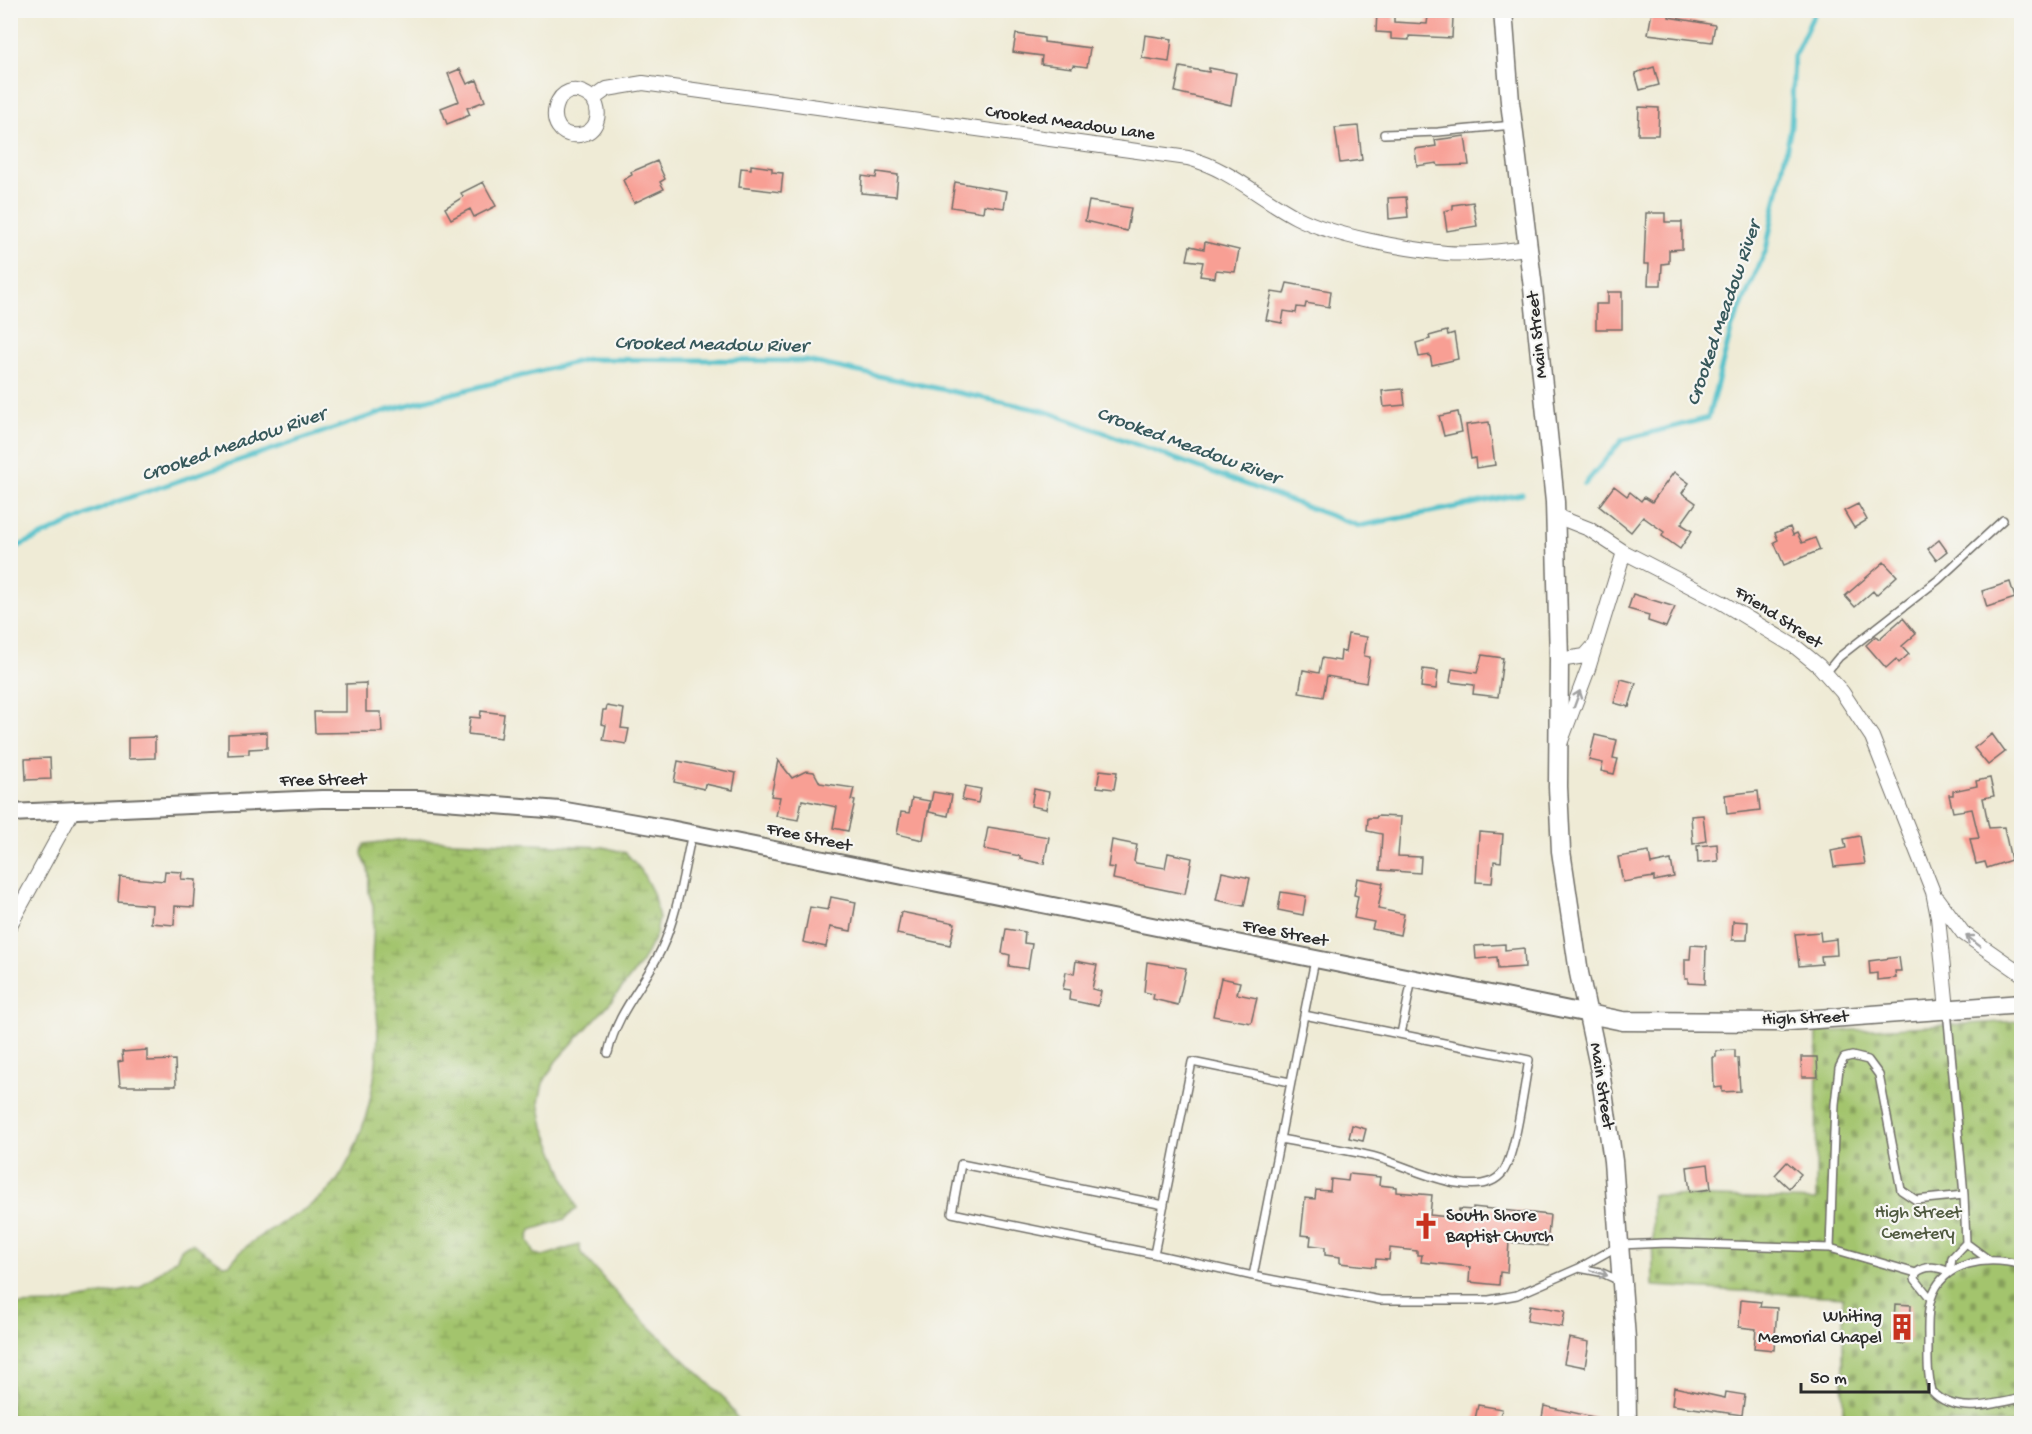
<svg xmlns="http://www.w3.org/2000/svg" width="2032" height="1434" font-family="'Gochi Hand',sans-serif">
<defs>
<pattern id="wetland-marsh" width="20" height="14" patternUnits="userSpaceOnUse" patternTransform="scale(1.5)"><rect width="20" height="14" fill="#a3c46d"/><path d="M1 5h8M5 5V1M11 12h8M15 12V8" fill="none" stroke="#859f5a"/></pattern>
<pattern id="cemetery-stones" width="16" height="16" patternUnits="userSpaceOnUse" patternTransform="scale(1.5)"><rect width="16" height="16" fill="#a3c46d"/><path d="M2 7V4a2 2 0 0 1 4 0v3zM10 15v-3a2 2 0 0 1 4 0v3z" fill="#859f5a"/></pattern>
</defs>
<rect width="100%" height="100%" fill="#f6f6f2"/>
<filter id="ink" filterUnits="userSpaceOnUse"><feTurbulence type="fractalNoise" baseFrequency=".0167" numOctaves="2"/><feDisplacementMap in="SourceGraphic" scale="12" xChannelSelector="R" yChannelSelector="G"/><feConvolveMatrix kernelMatrix="1 2 1 2 8 2 1 2 1" color-interpolation-filters="sRGB"/></filter>
<filter id="wash" filterUnits="userSpaceOnUse"><feTurbulence type="fractalNoise" baseFrequency=".008" numOctaves="4" result="noise"/><feDisplacementMap in="SourceGraphic" scale="24" xChannelSelector="R" yChannelSelector="G"/><feGaussianBlur stdDeviation="1.35" result="paint"/><feColorMatrix in="noise" values="0 0 0 0 0 0 0 0 0 0 0 0 0 0 0 0 0 1.4 0 .05"/><feComposite in="paint" operator="in"/></filter>
<g filter="url(#wash)">
<rect width="100%" height="100%" fill="#efebd6"/>
<path fill="url(#wetland-marsh)" stroke="#67784c" stroke-width="1.5" d="M405,839l199,8 22,6 15,17 12,23 6,25 -3,17 -14,27 -31,40 -55,59 -13,22 -4,19 5,25 33,81 -12,11 -34,11 -3,10 7,14 8,2 36,-11 2,8 43,49 101,97 15,24h-729v-118l44,-1 84,-16 38,-30c2,-7 7,-13 15,-15l32,22 6,-1c30,-41 86,-47 112,-91 25,-42 36,-97 36,-145 0,-17 -5,-33 -6,-50 -1,-25 3,-49 1,-73 -1,-5 -4,-9 -4,-13 -1,-7 1,-16 -1,-23 -3,-10 -10,-14 -3,-25z"/>
<path fill="url(#cemetery-stones)" stroke="#67784c" stroke-width="1.5" d="M2021,1021v402h-178v-126l-190,-11 -1,-91 164,5 1,-168z"/>
<g fill="none" stroke-linecap="round" stroke-linejoin="round">
<path stroke="#53c1ca" stroke-width="5" d="M1585,484l37,-44 86,-22 24,-91 34,-77 25,-123 3,-71 22,-46
M10,550l106,-48 272,-92 199,-51 220,2 238,50 314,115 163,-32"/>
</g>
<g id="blocks">
<path fill="#f89f94" d="M1652,11l17,3v3l46,8 -3,17 -64,-8z
M1377,12l17,2v8l33,2 1,-8 25,1 -1,21 -43,-2v4l-18,-1v-6l-15,-1z
M1016,34l28,4v4l46,6 -3,19 -14,-2 -1,3 -31,-4 1,-8 -29,-4z
M1145,35l27,4 -3,23 -27,-4z
M1180,67l29,5v-4l27,5 -5,32 -56,-13z
M1654,67l5,18 -19,5 -5,-17z
M460,69l7,15 10,-4 8,21 -18,7 3,7 -23,9 -6,-16 18,-7 -11,-27z
M1639,107l20,1 -1,27h-20z
M1358,126l4,34 -22,3 -5,-35z
M1465,136l4,29 -31,1 -1,-3 -20,3 -2,-17 21,-3 -1,-6z
M657,161l8,18 -5,3 4,7 -30,14 -11,-23 9,-5 -1,-3z
M751,165l21,3v4l11,1 -2,19 -42,-5 2,-19 10,1z
M877,172l21,3 -2,21 -35,-3 1,-17 14,2z
M483,182l13,24 -22,11 -4,-8 -19,10 -6,-11 18,-11 -2,-4z
M955,182l52,9 -3,17 -20,-3 -1,7 -32,-5z
M1406,197l2,20 -19,2 -1,-21z
M1089,201l42,7 -4,23 -42,-10z
M1473,202l4,24 -30,5 -3,-20 9,-2v-4z
M1646,213h19v9h17v27l-13,1v13l-7,1 -1,21h-13l1,-21h-5z
M1205,242l34,8 -4,22 -19,-2 -1,8 -15,-2 3,-14 -16,-2 3,-14 14,3z
M1287,283l44,8 -2,16 -23,-4 -1,5 -8,-1 -1,6 -12,-2 -2,12 -16,-3 6,-28 12,2z
M1608,292h14v37h-26v-25h12z
M1447,331l1,4 6,-2 4,26 -26,6 -2,-10 -11,2 -3,-14 14,-4 -1,-3z
M1403,389l2,16 -21,2 -2,-16z
M1458,412l4,20 -18,4 -5,-20z
M1489,422l6,43 -19,3 -1,-10 -4,1 -5,-34z
M1674,472l15,11 -7,10 14,10 -15,21 11,7 -12,18 -18,-13 2,-4 -21,-15 -12,15 -32,-26 15,-20 13,10 3,-4 11,9 3,-4 8,5z
M1858,504l9,16 -13,8 -10,-17z
M1790,527l3,8 4,-2 5,10 13,-5 5,12 -36,15 -10,-23 4,-2 -3,-7z
M1939,540l8,11 -11,9 -8,-11z
M1884,562l13,14 -21,19 -3,-4 -18,16 -10,-11z
M2010,582l5,16 -28,9 -5,-16z
M1633,594l42,13 -9,20 -18,-6 1,-6 -21,-6z
M1903,618l13,16 -14,12 7,8 -10,9 -3,-4 -10,9 -20,-23 10,-9 3,3z
M1348,634l19,3 -3,19 6,1 -4,26 -39,-7 -4,21 -24,-4 4,-23 16,3 3,-15 18,3 1,-10 4,1z
M1482,655l21,3 -5,39 -25,-3 1,-9 -24,-3 2,-13 25,4z
M1423,669l15,2 -2,18 -15,-2z
M1621,679l15,4 -7,24 -15,-4z
M366,683v29h15l1,20 -67,1 -1,-21h32v-28z
M607,706l17,3 -3,19 8,1 -3,15 -23,-4 3,-15 -5,-1 2,-14h3z
M481,711l23,3 -3,24 -33,-4 2,-17 10,1z
M267,732v16l-18,1v5l-21,1v-21z
M1992,734l13,18 -17,13 -14,-17z
M1595,735l22,5 -4,18 5,1 -4,15 -13,-3 2,-8 -14,-3z
M155,737v21l-27,1v-21z
M50,758l1,21 -25,1 -1,-21z
M778,760l14,18 14,-7 8,1 6,11 34,5 -3,12 4,1 -7,30 -15,-3 4,-21 -35,-7 -4,20 -22,-4 4,-19 -9,-1z
M678,761l58,12 -3,17 -28,-6 -1,5 -30,-7z
M1100,770l17,2 -3,17 -17,-2z
M1990,778l4,18 -11,2 6,30 15,-1 7,33 -24,8 -2,-6 -9,2 -6,-25 9,-1 -7,-29 -19,3 -4,-17h4v-4l24,-5 -1,-5z
M965,786l16,3 -3,14 -16,-3z
M1034,789l15,3 -3,17 -15,-3z
M1758,791l2,19 -33,4 -2,-19z
M933,792l19,3 -4,21 -19,-4z
M912,798l18,3 -7,39 -26,-6 4,-22 8,1z
M1703,815l3,26 -13,3 -2,-28z
M1377,816l24,1 -3,39 23,1 -1,16 -40,-3 2,-36 -15,-3 1,-13h8z
M988,827l61,10 -5,27 -24,-5v-3l-36,-7z
M1479,832l24,2 -2,28 -7,-1 -2,22 -16,-1z
M1860,836l5,28 -31,3 -3,-16 15,-3 -2,-9z
M1112,840l25,5 -3,16 2,2 29,5 3,-15 24,5 -7,36 -72,-15 2,-11 -7,-1z
M1717,844l1,17 -20,2 -1,-17z
M1649,852l2,12 20,-4 3,17 -20,4v-4l-31,5 -5,-25z
M165,871l17,1 -1,7 15,1 -2,27 -19,-1 -1,19 -23,-2 1,-18 -34,-3 2,-25 44,4z
M1222,872l28,6 -6,28 -28,-6z
M1357,878l26,5 -5,26 26,5 -4,21 -28,-6 2,-7 -20,-4 4,-22 -4,-1z
M1281,892l25,4 -3,19 -25,-5z
M831,897l25,5 -5,29 -21,-4 -4,20 -23,-5 7,-35 18,3z
M901,912l54,11 -5,22 -53,-11z
M1733,921l15,1 -1,18h-15z
M1006,929l19,3 -1,11 8,1 -4,25 -19,-3 1,-11 -8,-2z
M1820,932l1,9 15,-2 1,16 -16,1 1,8 -23,2 -4,-32z
M1505,944v6l19,-2 1,19 -27,2 -1,-12 -21,2 -1,-13z
M1691,945l15,1 -1,38 -17,-1v-5h-3v-19h5z
M1899,957l2,14h-6l1,7 -19,2v-7l-7,1 -1,-13z
M1076,961l21,4 -5,24 9,2 -3,15 -29,-6 1,-10 -7,-1 3,-17 8,2z
M1147,962l39,6 -8,37 -25,-6 1,-5 -10,-2z
M1221,978l19,4 -3,12 20,4 -6,25 -38,-7z
M147,1050v11l28,-1 1,26h-56l-2,-24 5,-1 -1,-9z
M1735,1050v8h3l2,33 -18,1v-5l-8,1 -1,-31h3v-6z
M1801,1057h16l1,20h-16z
M1352,1125l14,4 -3,12 -14,-3z
M1787,1162l14,12 -12,14 -14,-13z
M1708,1164l3,25 -21,3 -3,-25z
M1349,1174l31,3 -1,8 17,2v5l36,3 -2,20 28,3 1,-9 14,1v-3l77,8 -3,31 -38,-4 -2,31 -7,-1 -1,13 -30,-3 1,-15 -49,-5 1,-7h-5v-4l-27,-3 -1,12 -13,-1 -1,8 -35,-4v-6l-15,-2v-8l-15,-2 1,-9 -10,-1 4,-37 10,1 1,-9 14,1 1,-12 17,2z
M1741,1300l20,2 -1,5 17,1 -3,42 -20,-2 2,-19 -17,-2z
M1895,1304l16,1 -1,33 -6,6 -6,-1 -5,-4z
M1530,1305l35,6 -3,16 -35,-6z
M1569,1338l20,4 -4,25 -21,-4z
M1674,1387l51,11 1,-6 19,3 -3,20 -70,-10z
M1478,1405l24,4 -3,15h-25z
M1544,1406l54,12v6h-57z"/>
</g>
</g>
<g filter="url(#ink)">
<use href="#blocks" fill-opacity="0" stroke="#706e67" stroke-width="1.5"/>
<g fill="none" stroke-linecap="round" stroke-linejoin="round">
<defs>
<path id="service" d="M1384,134l54,-2 75,-7
M1825,674l14,-17 99,-77 65,-60
M1947,1010l17,185 2,48
M1304,1015l11,-55
M1401,1034l11,-55
M608,1053c10,-44 35,-65 53,-103 17,-36 22,-77 31,-117
M1280,1139l24,-124 225,45c-5,26 -13,93 -26,112 -24,32 -95,-6 -124,-14 -32,-9 -67,-13 -99,-19l-27,137 127,24h109l28,-5 62,-27
M1830,1248l5,-144 4,-36 5,-10 8,-2 16,4 11,15 22,115 15,10 48,-5
M1154,1254l-202,-41 9,-49 203,41
M2022,1265c-34,-9 -79,-5 -91,34 -4,13 -3,28 -3,41 0,18 -1,34 4,51 22,25 62,13 90,7
M1253,1276l-99,-22 38,-192 98,20
M1620,1281l-20,-9 -21,-4 41,-23 46,-2 164,5 86,25
M1931,1299l-16,-20 1,-6c11,-9 22,-6 34,-1l2,-14 14,-15 23,17"/>
<path id="minor" d="M593,99c-39,-32 -55,41 -14,36 19,-3 23,-22 14,-36l14,-10 36,-6 545,75c42,11 70,39 108,59 37,19 108,32 150,36 27,2 55,-2 82,-5
M1556,516l33,13 35,23 97,50 76,46 22,18 23,26 30,45 61,155 5,25 9,93
M1559,660l26,-4 8,-9
M1561,741l27,-72 36,-117
M1938,899l25,34 59,41
M10,925l63,-115"/>
<path id="tertiary" d="M10,813l312,-14h97l141,11 110,19 919,185"/>
<path id="secondary" d="M1503,10l7,92 23,186 22,214 4,158 -1,127 3,64 18,122 21,98 13,90 13,178 1,85
M1589,1014l34,7 153,1 246,-18"/>
</defs>
<use href="#service" stroke="#706e67" stroke-width="10"/>
<use href="#minor" stroke="#706e67" stroke-width="16"/>
<use href="#tertiary" stroke="#706e67" stroke-width="20"/>
<use href="#secondary" stroke="#706e67" stroke-width="21"/>
<use href="#service" stroke="#fff" stroke-width="7"/>
<use href="#minor" stroke="#fff" stroke-width="14"/>
<use href="#tertiary" stroke="#fff" stroke-width="16"/>
<use href="#secondary" stroke="#fff" stroke-width="18"/>
</g>
<defs><path id="oneway-shaft" d="M-6 0H5M1.5-3L5.5 0L1.5 3" fill="none" stroke-width="1.6" stroke-linecap="round" stroke-linejoin="round" transform="scale(1.5)"/></defs>
<g stroke="#a0a0a0">
<use href="#oneway-shaft" transform="translate(1577 699) rotate(-70)"/>
<use href="#oneway-shaft" transform="translate(1973 941) rotate(-143)"/>
<use href="#oneway-shaft" transform="translate(1599 1273) rotate(17)"/>
</g>
</g>
<defs>
<symbol id="church-bare" viewBox="-9 -9 18 18"><path d="M-1.2-6h2.4v3.5h3.3v2.4h-3.3V6h-2.4V-.1h-3.3v-2.4h3.3Z" fill="#c8321e" stroke="#f6f6f2" stroke-width="2.5" paint-order="stroke"/></symbol>
<symbol id="building-bare" viewBox="-9 -9 18 18"><path d="M-4-6H4V6H1V3H-1V6H-4ZM-2.5-4.3h1.7v1.8h-1.7ZM.8-4.3h1.7v1.8H.8ZM-2.5-1h1.7V.8h-1.7ZM.8-1h1.7V.8H.8Z" fill="#c8321e" stroke="#f6f6f2" stroke-width="2.5" paint-order="stroke"/></symbol>
</defs>
<g fill-rule="evenodd">
<use href="#church-bare" x="1407" y="1207" width="38" height="38"/>
<use href="#building-bare" x="1883" y="1308" width="38" height="38"/>
</g>
<g text-anchor="middle" dominant-baseline="central" stroke-width="4.5" stroke-linejoin="round" paint-order="stroke">
<g font-size="18" fill="#2b2b2b" stroke="#f6f6f2">
<text transform="translate(1070 124) rotate(8)">Crooked Meadow Lane</text>
<text transform="translate(1538 335) rotate(-96)">Main Street</text>
<text transform="translate(1778 618) rotate(33)">Friend Street</text>
<text transform="translate(323 781) rotate(-1)">Free Street</text>
<text transform="translate(809 838) rotate(12)">Free Street</text>
<text transform="translate(1285 934) rotate(11)">Free Street</text>
<text transform="translate(1805 1019) rotate(-2)">High Street</text>
<text transform="translate(1601 1086) rotate(81)">Main Street</text>
</g>
<g font-size="18" fill="#4f593f" stroke="#f6f6f2">
<text x="1918" y="1213">High Street<tspan x="1918" dy="21">Cemetery</tspan></text>
</g>
<g font-size="18" fill="#2b2b2b" stroke="#f6f6f2" text-anchor="start">
<text x="1446" y="1216">South Shore<tspan x="1446" dy="21">Baptist Church</tspan></text>
<text x="1882" y="1317" text-anchor="end">Whiting<tspan x="1882" dy="21">Memorial Chapel</tspan></text>
</g>
<g font-size="20" font-style="italic" fill="#37585b" stroke="#f6f6f2">
<text transform="translate(1725 314) rotate(-71)">Crooked Meadow River</text>
<text transform="translate(711 346) rotate(1)">Crooked Meadow River</text>
<text transform="translate(234 446) rotate(-19)">Crooked Meadow River</text>
<text transform="translate(1188 447) rotate(20)">Crooked Meadow River</text>
</g>
</g>
<rect width="2032" height="1434" fill="none" stroke="#f6f6f2" stroke-width="36"/>
<path d="M1801 1383v9h128v-9" fill="none" stroke="#2b2b2b" stroke-width="3"/>
<text x="1810" y="1383" font-size="18" fill="#2b2b2b" stroke="#f6f6f2" stroke-width="4.5" paint-order="stroke">50 m</text>
</svg>
